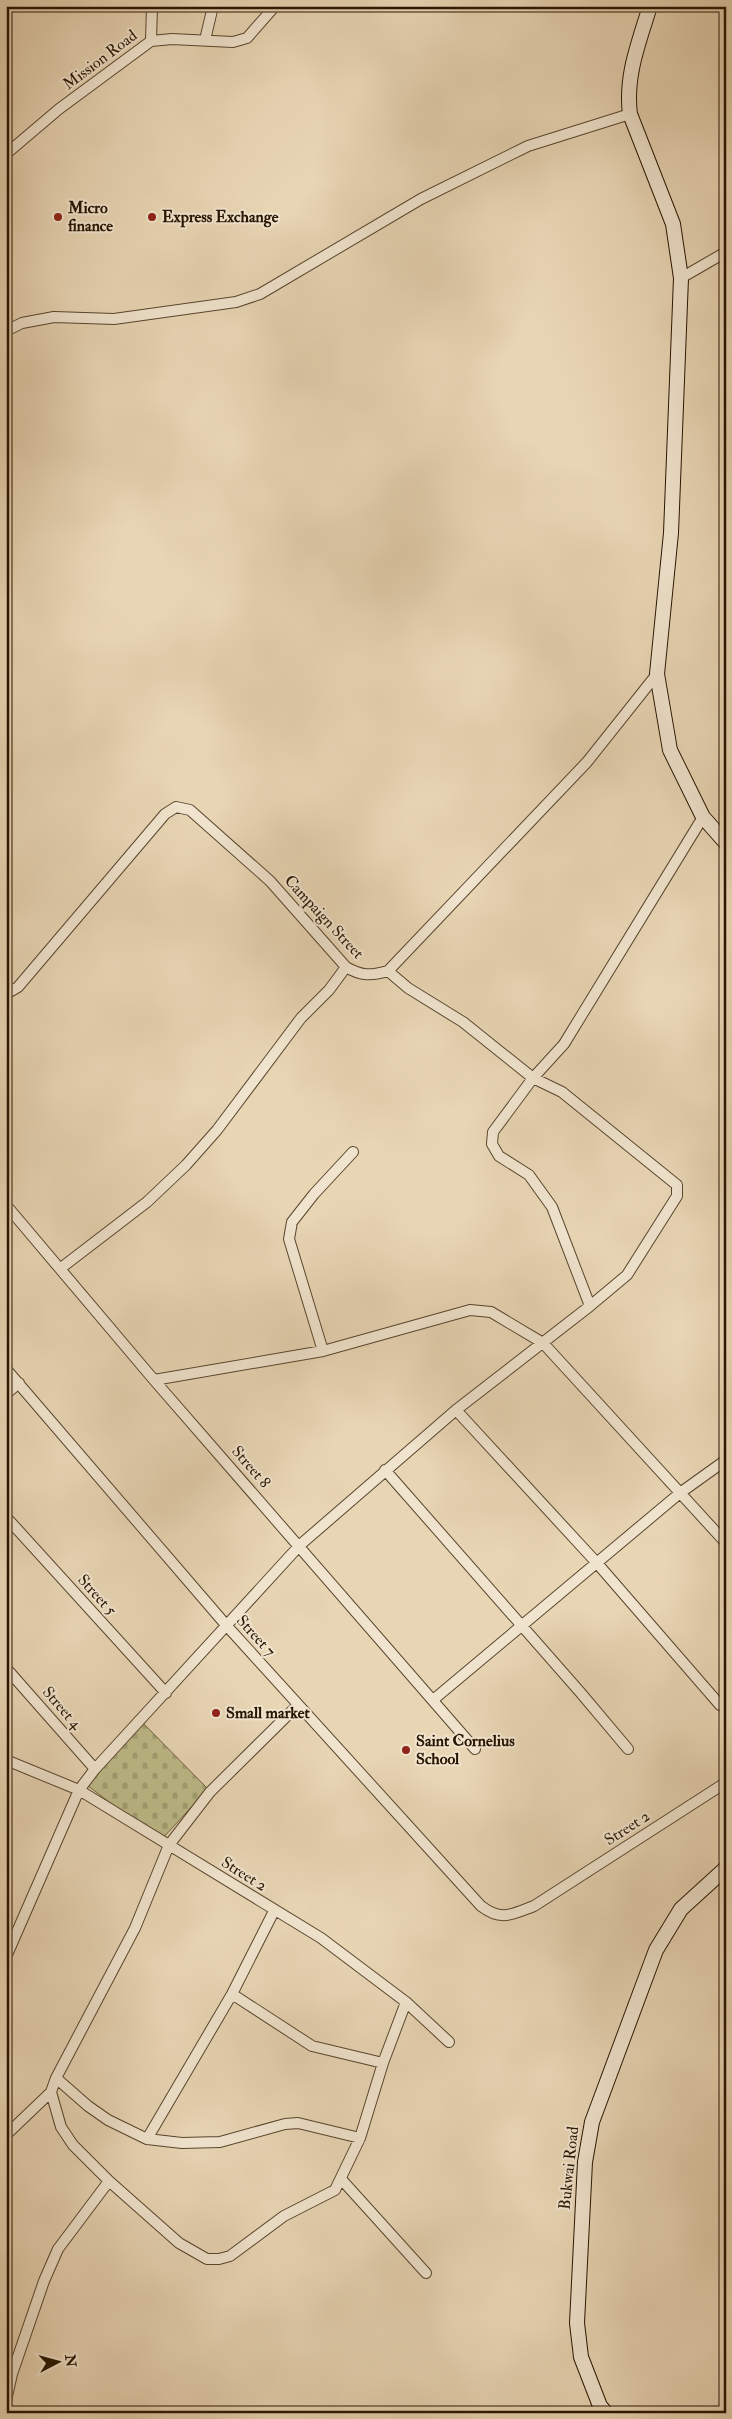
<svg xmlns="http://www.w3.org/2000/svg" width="732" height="2419" font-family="'IM FELL Double Pica',serif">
<defs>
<pattern id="cemetery-stones" width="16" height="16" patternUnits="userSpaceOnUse" patternTransform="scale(1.25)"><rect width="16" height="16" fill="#bdbb88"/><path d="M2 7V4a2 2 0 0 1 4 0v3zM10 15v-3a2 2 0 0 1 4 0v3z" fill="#a2a074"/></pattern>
</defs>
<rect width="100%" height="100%" fill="#e8d5b4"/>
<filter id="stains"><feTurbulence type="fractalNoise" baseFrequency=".004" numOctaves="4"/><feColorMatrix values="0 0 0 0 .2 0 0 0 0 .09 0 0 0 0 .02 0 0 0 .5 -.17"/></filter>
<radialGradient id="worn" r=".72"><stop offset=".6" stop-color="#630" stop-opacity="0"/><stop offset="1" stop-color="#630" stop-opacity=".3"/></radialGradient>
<path fill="url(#cemetery-stones)" stroke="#726844" d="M141,1721l67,68 -46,50 -36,-24 -43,-33z"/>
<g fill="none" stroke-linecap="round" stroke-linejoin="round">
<defs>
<path id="street" d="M205,40l8,-34
M151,41l1,-35
M6,154l53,-45 92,-68 21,-2 61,3 14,-4 28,-32
M681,278l45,-26
M6,331l16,-8 32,-6 60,2 122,-17 24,-8 161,-95 107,-53 102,-32
M388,971l20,17 55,34 70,56 29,14 115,93v11l-50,79 -37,31
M6,994l12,-7 147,-173 11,-7 14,3 80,71 76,86c15,9 25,9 42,4l199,-209 70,-88
M6,1205l148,175 321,369
M61,1268l86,-66 39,-37 31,-35 84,-112 28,-28 17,-23
M323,1351l-34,-112 3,-17 22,-28 39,-42
M6,1369l220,256 255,281c21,16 31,8 53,0l188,-121
M154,1380l169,-29 147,-41 21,2 52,31 183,200
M6,1394l13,-11
M456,1410l140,152 124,143
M385,1470l195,222 48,57
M6,1517l160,176
M6,1668l89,101
M433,1700l247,-207 46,-33
M6,1760l73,30 242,148 85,64 43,40
M6,1957l73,-167 16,-21 205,-224 156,-135 134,-104 -38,-99 -23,-32 -30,-19 -7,-12 1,-12 40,-54 31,-34 139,-227
M383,2063l23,-61
M56,2078l32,28 20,14 39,19 85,-145 42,-83
M6,2135l45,-43
M147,2139l35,4 38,-1 65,-18 13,-1 62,15
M342,2180l84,93
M109,2181l70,62 28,16h12l11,-3 54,-40 51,-26 25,-52 23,-75 -71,-17 -80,-52
M6,2401l6,-27 32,-93 14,-32 51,-68 -36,-36 -12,-18 -10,-35 5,-14 79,-150 34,-83 41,-53 88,-87"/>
<path id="secondary" d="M650,6c-11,36 -25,70 -20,108l43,110 8,54 -10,255 -14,141 13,76 33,67 23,26
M606,2413l-6,-7 -19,-49 -4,-34 8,-161 7,-40 64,-172 25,-41 45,-41"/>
</defs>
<use href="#street" stroke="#58452d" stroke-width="12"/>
<use href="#secondary" stroke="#281500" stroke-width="16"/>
<use href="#street" stroke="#f0e4ce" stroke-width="10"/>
<use href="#secondary" stroke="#f0e4ce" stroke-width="14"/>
</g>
<g fill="#8f2418" stroke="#f0e4ce" stroke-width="2">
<circle cx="58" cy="217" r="5"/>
<circle cx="152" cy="217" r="5"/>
<circle cx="216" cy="1713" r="5"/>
<circle cx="406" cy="1750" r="5"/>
</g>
<g text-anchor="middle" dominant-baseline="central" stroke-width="4" stroke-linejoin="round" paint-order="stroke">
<g font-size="16" fill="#281500" stroke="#f0e4ce">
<text transform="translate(100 60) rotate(-37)">Mission Road</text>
<text transform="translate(324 917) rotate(47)">Campaign Street</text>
<text transform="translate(251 1467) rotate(49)">Street 8</text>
<text transform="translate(97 1595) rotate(48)">Street 5</text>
<text transform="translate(256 1636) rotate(48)">Street 7</text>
<text transform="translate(62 1708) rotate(49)">Street 4</text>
<text transform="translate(627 1828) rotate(-33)">Street 2</text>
<text transform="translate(244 1874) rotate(32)">Street 2</text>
<text transform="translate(569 2168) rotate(-84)">Bukwai Road</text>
</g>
<g font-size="16" font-weight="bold" fill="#281500" stroke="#f0e4ce" text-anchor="start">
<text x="68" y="208">Micro<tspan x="68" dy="18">finance</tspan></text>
<text x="162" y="217">Express Exchange</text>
<text x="226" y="1713">Small market</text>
<text x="416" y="1741">Saint Cornelius<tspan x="416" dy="18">School</tspan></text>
</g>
</g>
<rect width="732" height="2419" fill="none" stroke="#e8d5b4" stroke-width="25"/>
<rect x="8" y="8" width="717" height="2404" fill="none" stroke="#281500" stroke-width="2.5"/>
<rect x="12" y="12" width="707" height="2394" fill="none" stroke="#281500"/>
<g transform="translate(58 2362) rotate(84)" stroke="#f0e4ce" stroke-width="4" paint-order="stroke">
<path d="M0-4L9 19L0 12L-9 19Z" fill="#281500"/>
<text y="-8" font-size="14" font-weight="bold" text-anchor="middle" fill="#281500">N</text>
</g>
<rect width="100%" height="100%" filter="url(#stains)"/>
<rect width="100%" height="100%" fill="url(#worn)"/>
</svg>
